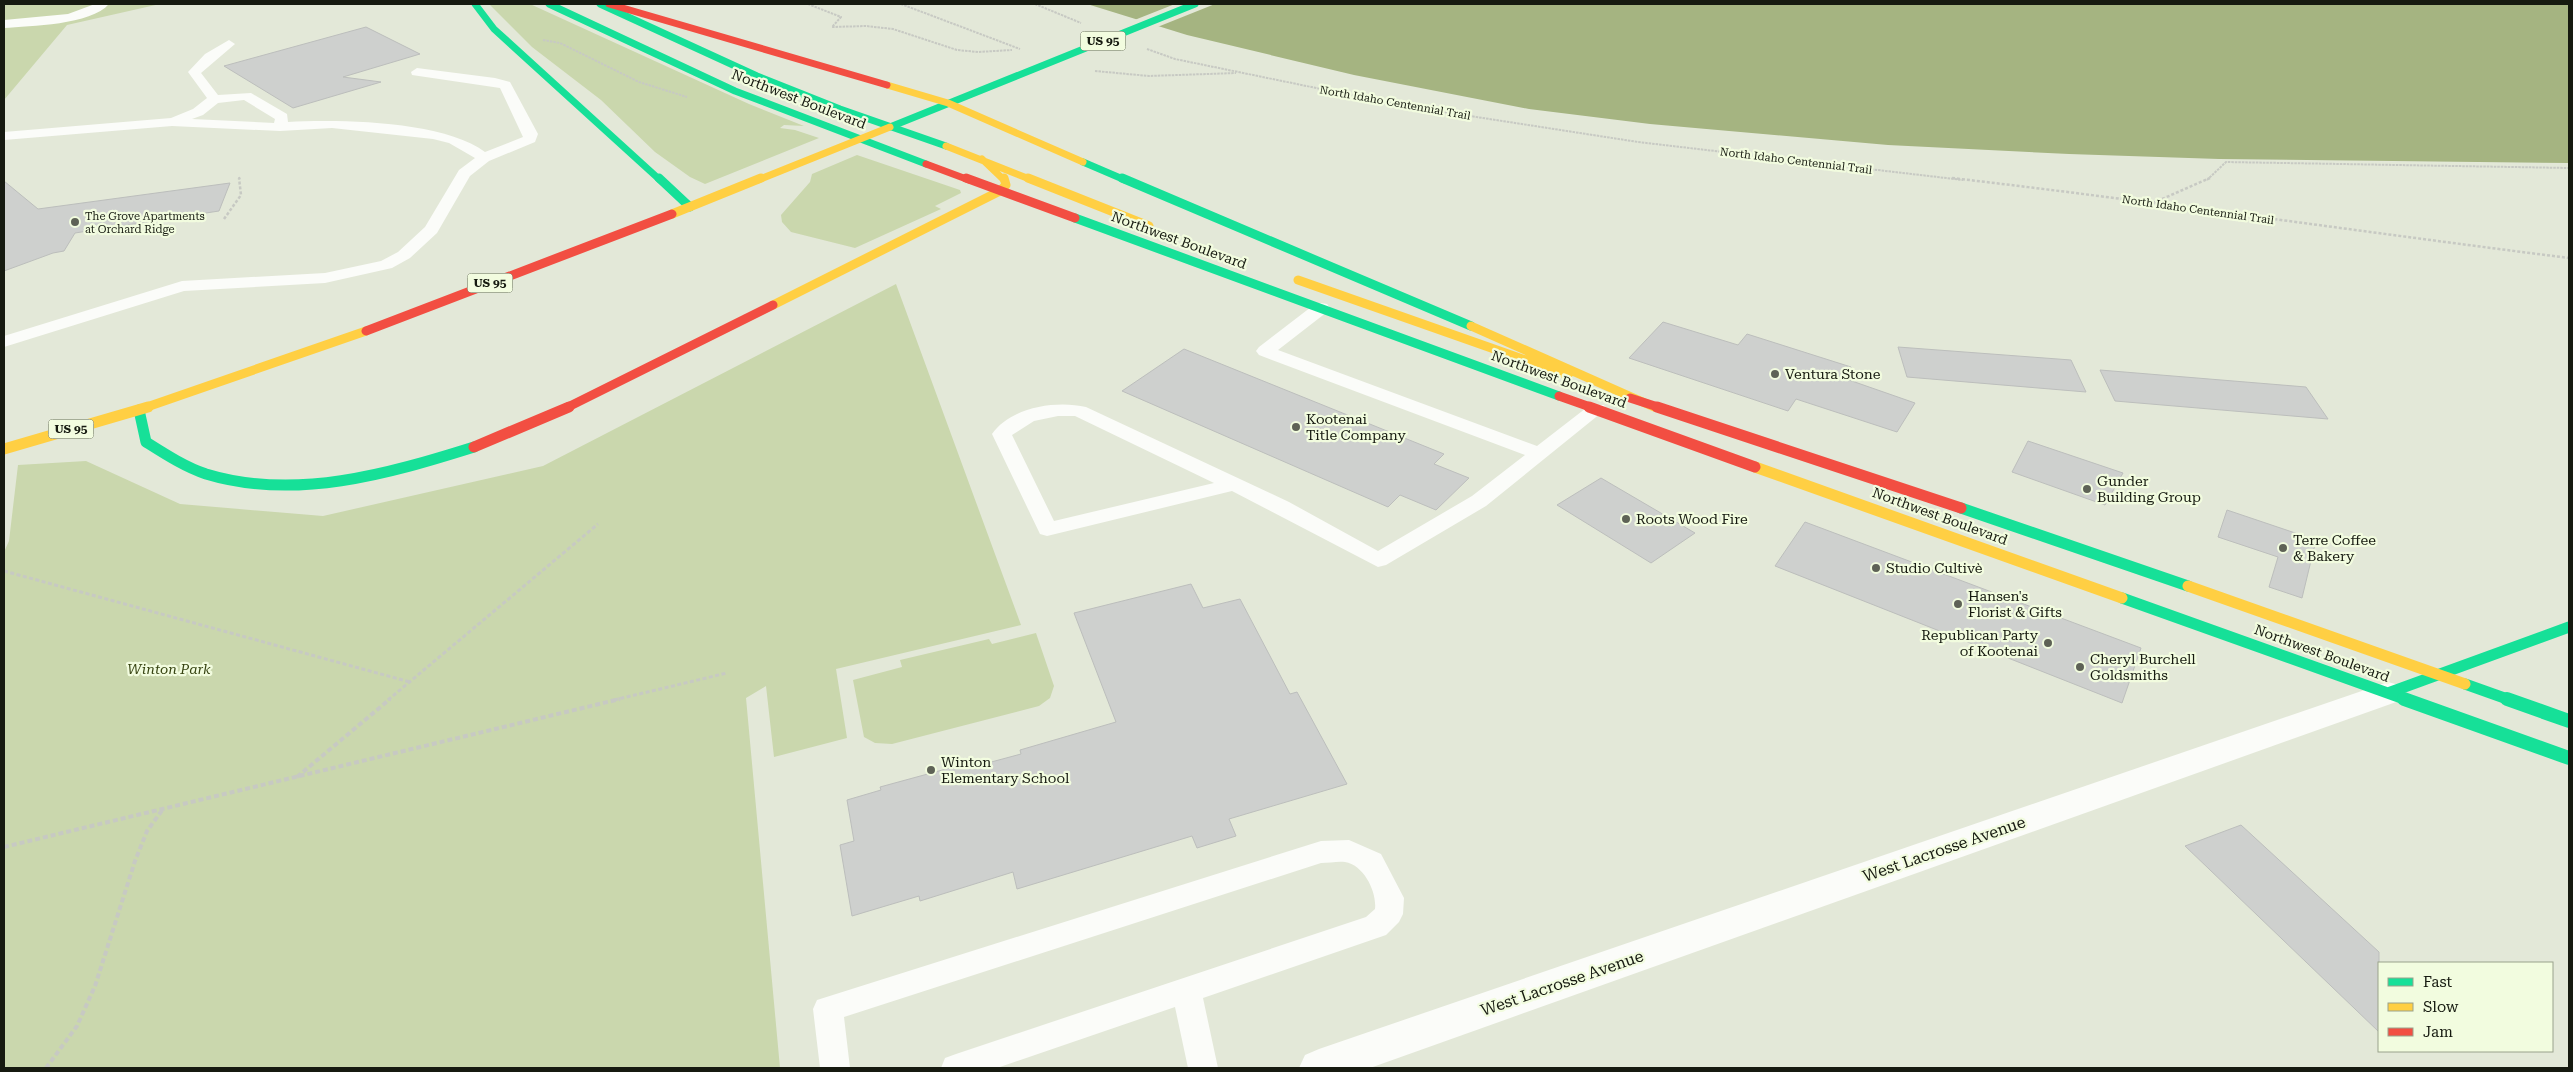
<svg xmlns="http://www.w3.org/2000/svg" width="2573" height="1072" font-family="'Roboto Serif',serif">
<rect width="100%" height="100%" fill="#e3e8d8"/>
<path fill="#cad7ad" d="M4,4h156l-93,21 -63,75z
M489,4h41l219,100 55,22 -20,-1 -4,3 15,2 24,8 -114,46 -15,-7 -35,-25 -54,-52 -69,-53z
M857,155l103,35 1,3 -26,13 6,3 -86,39 -64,-16 -9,-10 -1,-7 29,-33 2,-8z
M896,284l125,341 -185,44 11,69 -73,19 -8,-71 -20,12 34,370h-776v-516l5,-11 9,-76 68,-4 94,43 143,12 220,-50z
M1036,633l18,53 -4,12 -11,8 -147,38 -17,-1 -11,-6 -11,-57 49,-13 -2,-7 89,-21 3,5z"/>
<path fill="#a5b481" d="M1087,4h1482v159l-350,-4 -150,-5 -181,-9 -238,-21 -121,-15 -175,-34 -167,-40z"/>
<path fill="#e3e8d8" d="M1175,4h40l-60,24 -23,-7z"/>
<path fill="#ced0ce" stroke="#bcbebc" d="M366,27l54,27 -77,23 38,5 -88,26 -69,-42z
M4,181l34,28 192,-26 -11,28 -144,22 -11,18 -11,2 -49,18z
M1663,322l75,23 9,-11 104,33 -2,13 66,23 -18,29 -101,-33 -8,12 -159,-53z
M1898,347l173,13 15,32 -179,-15z
M1184,349l260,105 -10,10 35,14 -33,32 -36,-15 -12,12 -266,-116z
M2100,370l206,17 22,32 -213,-18z
M2028,441l95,32 -18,32 -93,-33z
M1601,478l94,55 -44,30 -94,-58z
M2227,510l89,30 -14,58 -33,-11 9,-30 -60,-20z
M1805,522l336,126 -19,55 -347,-137z
M1191,584l12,24 37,-9 50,95 7,-2 50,92 -118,35 7,17 -39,12 -5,-12 -175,53 -4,-17 -93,29 -1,-5 -67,20 -12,-71 14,-4 -7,-41 34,-10 -1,-3 88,-24 1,5 52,-14 -1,-4 96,-28 -42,-109z
M2241,825l138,127v80l-194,-186z"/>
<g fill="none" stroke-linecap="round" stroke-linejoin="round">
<path stroke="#c7c9c3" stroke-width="2" stroke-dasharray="2.5 1" stroke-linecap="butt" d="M808,4l33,13 -9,10 34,-1 27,3 64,21 21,2 34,-2
M901,4l119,45
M1035,4l46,19
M543,40l17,3 79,39 48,15
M1147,49l28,10 224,46 239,37 325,38
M1095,71l54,5 87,-3
M239,177l1,3
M2207,180l19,-18 343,6"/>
<path stroke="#c7c9c3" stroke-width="2.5" stroke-dasharray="3 2" stroke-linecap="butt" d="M1952,178c206,24 411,54 617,80
M2153,203l57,-25
M224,219l17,-24 -2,-17"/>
<path stroke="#c7c9c3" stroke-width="3" stroke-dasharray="4 2.5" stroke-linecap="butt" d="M4,571l406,111
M388,700l210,-176
M614,700l113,-27"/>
<path stroke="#c7c9c3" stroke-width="4" stroke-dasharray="5 3" stroke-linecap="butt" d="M297,777l93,-78
M4,847l616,-148
M46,1068l31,-42 18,-40 40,-125 12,-30 16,-22"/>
<path fill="#fbfcf9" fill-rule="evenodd" d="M95,4h14c-18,21 -79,22 -105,24v-8l64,-6z
M229,40l6,4 -34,29 17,22 33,-2 36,21 1,8c52,-3 156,-1 197,30l38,-15 -23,-49 -88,-13 -1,-3 6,-4 78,10 15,4 28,52 -3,8 -46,19 -19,15 -33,57 -27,25 -18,10 -67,15 -141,8 -180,56v-11l178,-55 143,-8 56,-12 17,-9 27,-25 34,-57 16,-12 -26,-15 -16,-4 -101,-11 -52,3 -108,-5 -168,14v-8l167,-14 22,-9 14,-11 -19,-26 17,-18zM244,100l31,19 -1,4 -82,-4 11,-4 15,-12z
M1321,303l6,1 3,4 -3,4 -49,38 259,96 53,-41h14l2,4 -120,97 -100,59 -8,2 -146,-76 -185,45 -7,-2 -48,-100c19,-27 64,-34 94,-27l203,95 89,49 94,-55 53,-41 -266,-100 -3,-4 3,-4 56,-43zM1058,416h17l139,67 -160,38 -42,-86 22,-14z
M1349,840l32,14 23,44 -1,16 -4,8 -13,13 -183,63 15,70h-30l-13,-61 -178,61h-56l4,-10 11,-4 410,-137 9,-8c2,-17 -11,-44 -30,-47 -7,-1 -16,1 -24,1l-477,154 6,51h-30l-7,-59 4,-9 504,-159z"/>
<path fill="#fbfcf9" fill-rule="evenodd" d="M2388,682l11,3 5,8 -5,8 -1029,367h-71l6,-13 14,-6z"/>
<path stroke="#16e098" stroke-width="7" d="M475,4l19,25 166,151
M549,4l186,87 191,73
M600,4l157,72 83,33 106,37
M890,127l305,-123
M1083,162l42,18"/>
<path stroke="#16e098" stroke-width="9" d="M659,178l31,29
M1122,178l349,148
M1075,218l484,178"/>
<path stroke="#16e098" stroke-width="11" d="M139,410l7,32c19,12 39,25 60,32 89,27 182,0 268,-27
M1961,508l227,78
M2122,598l285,102
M2465,684l45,16
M2388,693l181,-66"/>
<path stroke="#16e098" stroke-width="14" d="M2404,699l165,59
M2507,699l62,22"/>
<path stroke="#ffcf43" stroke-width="7" d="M887,85l61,18 135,59
M946,146l86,34
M982,159l22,21
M758,180l132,-53"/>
<path stroke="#ffcf43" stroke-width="9" d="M1028,178l121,48
M672,214l89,-36
M1298,280l270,95
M773,305l227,-114 6,-6 -2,-7
M1471,326l183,81
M144,408l222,-77"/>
<path stroke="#ffcf43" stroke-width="11" d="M4,449l144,-42
M1755,467l367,131
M2188,586l277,98"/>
<path stroke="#f24e42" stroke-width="7" d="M609,4l278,81
M926,164l43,16"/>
<path stroke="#f24e42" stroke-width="9" d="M966,178l109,40
M366,331l306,-117
M1559,396l34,12
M1630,398l31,10
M566,408l207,-103"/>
<path stroke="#f24e42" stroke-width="11" d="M1589,407l166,60
M1657,407l304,101
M474,447l95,-40"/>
</g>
<g fill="#5e6256" stroke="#f2fcdf" stroke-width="2">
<circle cx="75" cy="222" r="5"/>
<circle cx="1775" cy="374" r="5"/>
<circle cx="1296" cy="427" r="5"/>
<circle cx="2087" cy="489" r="5"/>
<circle cx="1626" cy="519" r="5"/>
<circle cx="2283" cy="548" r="5"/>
<circle cx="1876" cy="568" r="5"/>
<circle cx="1958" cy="604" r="5"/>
<circle cx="2048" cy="643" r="5"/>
<circle cx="2080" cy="667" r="5"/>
<circle cx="931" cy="770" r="5"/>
</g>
<g text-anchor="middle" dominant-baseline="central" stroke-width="4.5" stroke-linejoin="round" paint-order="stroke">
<g font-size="11" fill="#161a10" stroke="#f2fcdf">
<text transform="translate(1395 103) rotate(10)">North Idaho Centennial Trail</text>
<text transform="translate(1796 161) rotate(7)">North Idaho Centennial Trail</text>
<text transform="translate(2198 210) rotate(8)">North Idaho Centennial Trail</text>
</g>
<g font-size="11" fill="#161a10" stroke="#f2fcdf" text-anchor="start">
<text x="85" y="216">The Grove Apartments<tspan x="85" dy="13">at Orchard Ridge</tspan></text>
</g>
<g fill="#f2fcdf" stroke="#585e4e" stroke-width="1">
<rect x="1080.5" y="31.5" width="45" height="19" rx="4"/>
<rect x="467.5" y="273.5" width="45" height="19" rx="4"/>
<rect x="48.5" y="419.5" width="45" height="19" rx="4"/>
</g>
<g font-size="12" font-weight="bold" fill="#161a10">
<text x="1103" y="41">US 95</text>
<text x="490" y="283">US 95</text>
<text x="71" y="429">US 95</text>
</g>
<g font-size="14" fill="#161a10" stroke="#f2fcdf">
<text transform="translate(799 99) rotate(21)">Northwest Boulevard</text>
<text transform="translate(1179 240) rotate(20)">Northwest Boulevard</text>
<text transform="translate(1559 379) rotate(20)">Northwest Boulevard</text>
<text transform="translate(1940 516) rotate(20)">Northwest Boulevard</text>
<text transform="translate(2322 653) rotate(20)">Northwest Boulevard</text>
</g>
<g font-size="14" fill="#161a10" stroke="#f2fcdf" text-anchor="start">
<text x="1785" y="374">Ventura Stone</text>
<text x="1306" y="419">Kootenai<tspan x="1306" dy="16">Title Company</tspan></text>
<text x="2097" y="481">Gunder<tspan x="2097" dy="16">Building Group</tspan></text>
<text x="1636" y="519">Roots Wood Fire</text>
<text x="2293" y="540">Terre Coffee<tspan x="2293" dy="16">&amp; Bakery</tspan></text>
<text x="1886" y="568">Studio Cultivè</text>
<text x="1968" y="596">Hansen's<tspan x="1968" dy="16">Florist &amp; Gifts</tspan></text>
<text x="2038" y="635" text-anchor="end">Republican Party<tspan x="2038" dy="16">of Kootenai</tspan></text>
<text x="2090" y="659">Cheryl Burchell<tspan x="2090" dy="16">Goldsmiths</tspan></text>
<text x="941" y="762">Winton<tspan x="941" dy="16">Elementary School</tspan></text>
</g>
<g font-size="14" font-style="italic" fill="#364311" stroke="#f2fcdf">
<text x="169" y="669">Winton Park</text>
</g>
<g font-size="16" fill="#161a10" stroke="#f2fcdf">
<text transform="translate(1944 849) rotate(-19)">West Lacrosse Avenue</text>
<text transform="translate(1562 983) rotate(-19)">West Lacrosse Avenue</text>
</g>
</g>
<rect width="2573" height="1072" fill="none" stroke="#161a10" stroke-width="10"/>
<rect x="2378" y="962" width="175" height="90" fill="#f2fcdf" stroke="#9aa28c"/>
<rect x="2388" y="978" width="25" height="8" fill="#16e098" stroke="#9aa28c"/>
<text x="2423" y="987" font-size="15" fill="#161a10">Fast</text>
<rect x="2388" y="1003" width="25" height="8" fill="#ffcf43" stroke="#9aa28c"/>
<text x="2423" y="1012" font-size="15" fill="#161a10">Slow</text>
<rect x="2388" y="1028" width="25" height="8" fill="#f24e42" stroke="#9aa28c"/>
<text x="2423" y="1037" font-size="15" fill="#161a10">Jam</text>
</svg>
